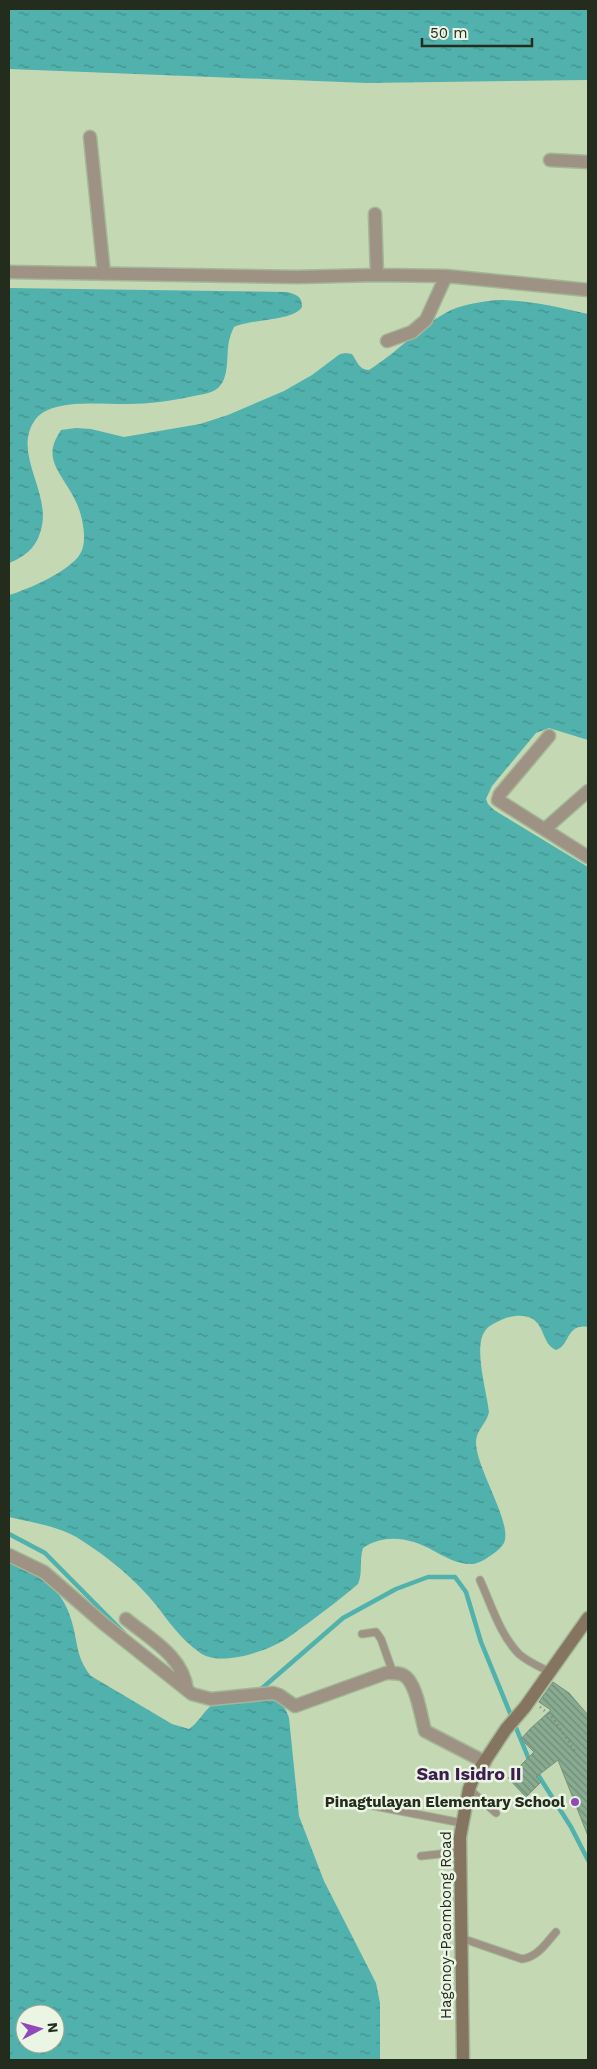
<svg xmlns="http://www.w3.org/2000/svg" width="597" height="2069" font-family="'Work Sans',sans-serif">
<defs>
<pattern id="water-ripples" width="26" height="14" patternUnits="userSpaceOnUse" patternTransform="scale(1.25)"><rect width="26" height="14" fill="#51b1ad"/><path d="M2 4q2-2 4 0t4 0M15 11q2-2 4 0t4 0" fill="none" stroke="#43908c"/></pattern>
<pattern id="building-back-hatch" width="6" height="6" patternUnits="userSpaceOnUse" patternTransform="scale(1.25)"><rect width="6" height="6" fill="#89ab91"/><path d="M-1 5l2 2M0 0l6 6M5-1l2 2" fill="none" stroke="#708b76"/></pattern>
</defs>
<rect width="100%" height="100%" fill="#c4d8b4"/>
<path fill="url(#water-ripples)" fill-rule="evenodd" d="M9,9h579v71l-221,3 -358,-14z
M9,288l278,4c10,3 15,4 15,15 -8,14 -51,12 -68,20 -2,4 -4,9 -5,14 -3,14 1,36 -11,47 -7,6 -20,7 -29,9 -19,4 -40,7 -60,7 -24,1 -78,-7 -94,16 -24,34 19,74 5,113 -5,16 -16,24 -31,30z
M496,300c32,0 61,7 92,14v426l-39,-12 -13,5 -44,53 -6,13 2,5 6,6 94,57v460c-22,-4 -18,19 -32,23 -14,-6 -11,-25 -25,-32 -9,-4 -22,-2 -30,2 -6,3 -13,6 -16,11 -12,16 2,61 4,81 -2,11 -13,18 -13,30 0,27 37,81 28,101 -3,5 -7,8 -11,11 -6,4 -13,9 -20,10 -14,1 -28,-7 -39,-13 -23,-13 -49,-18 -71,-3 -4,13 0,25 -5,36 -16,14 -34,27 -51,40 -9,6 -18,14 -28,19 -19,10 -61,24 -80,9 -18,-13 -30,-30 -43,-47 -20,-25 -48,-48 -75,-65 -21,-14 -48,-17 -72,-23v-922c18,-5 67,-26 73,-45 5,-13 0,-36 -6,-48 -5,-13 -21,-31 -23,-44 -2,-11 2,-18 8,-28l15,-2 15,1 33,8 76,-13 28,-9 56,-24 28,-16 28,-21 6,-1 6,1c5,7 7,16 17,16 29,-18 52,-45 82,-60 14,-6 30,-8 45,-10z
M9,1559c34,19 56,29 65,71 4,18 4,30 17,46l81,48 17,5c10,-7 14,-17 24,-25l59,-5c10,4 14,9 17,19l10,98 25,65 52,102 4,20v57h-371zM25,2014h30v30h-30z"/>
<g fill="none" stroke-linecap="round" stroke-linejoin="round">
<path stroke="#51b1ad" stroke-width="4.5" d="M9,1534l36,19 79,80
M260,1690l83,-72 53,-29 32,-12h27l11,15 15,50 49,120
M535,1770l36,57 17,33"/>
</g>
<path fill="url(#building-back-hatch)" stroke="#72937a" d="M553,1682l16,11 19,22v121l-30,-76 -22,17 5,5 -15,15 -18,-19 26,-26 -13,-13 9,-10 21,-19 -12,-8z"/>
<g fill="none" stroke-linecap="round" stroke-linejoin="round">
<defs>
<path id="service" d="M480,1580c11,24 20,55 39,74 9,8 21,13 31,18
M362,1634l14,-2 5,7 12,34
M469,1789l27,24
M359,1803l103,20
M421,1856l38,-4
M461,1938l61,21c16,-2 24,-16 34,-27"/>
<path id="minor" d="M90,137l14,137
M550,160l38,2
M375,214l2,61
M9,272l288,5 80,-2 69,1 142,14
M387,341l25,-9 14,-12 20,-44
M549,736l-49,58 -2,6 90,57
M545,829l43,-38
M9,1555l35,17 60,52 88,70 19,5 62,-6 6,2 16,11 91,-33c6,0 15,-1 20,4 11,9 15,40 19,54l60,31
M126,1619c24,20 57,37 61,71"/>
<path id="secondary" d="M463,2060l-3,-223 9,-48 4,-10 33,-50 19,-22 63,-89"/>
</defs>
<use href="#service" stroke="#a4b696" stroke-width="9"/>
<use href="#minor" stroke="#a4b696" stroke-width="15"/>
<use href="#secondary" stroke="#a4b696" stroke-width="15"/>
<path stroke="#76856b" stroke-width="2.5" stroke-dasharray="1 4" stroke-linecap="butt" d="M540,1707l13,11 23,35"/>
<use href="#service" stroke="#9e9284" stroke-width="7"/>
<use href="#minor" stroke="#9e9284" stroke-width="12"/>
<use href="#secondary" stroke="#857460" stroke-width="12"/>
</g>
<circle fill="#9248bb" stroke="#ebf5e3" stroke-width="2" cx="575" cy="1802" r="5"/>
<g text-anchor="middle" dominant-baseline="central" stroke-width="5" stroke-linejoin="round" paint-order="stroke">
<g font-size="15" font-weight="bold" fill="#242c1e" stroke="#ebf5e3" text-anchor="end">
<text x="565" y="1802">Pinagtulayan Elementary School</text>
</g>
<g font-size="15" fill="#242c1e" stroke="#ebf5e3">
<text transform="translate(446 1925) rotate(-90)">Hagonoy-Paombong Road</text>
</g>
<g font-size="18" font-weight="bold" fill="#3e1b51" stroke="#ebf5e3">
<text x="469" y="1773">San Isidro II</text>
</g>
</g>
<rect width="597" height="2069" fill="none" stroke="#242c1e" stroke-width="20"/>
<g transform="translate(40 2029) rotate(84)"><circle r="24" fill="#ebf5e3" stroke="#9ba594"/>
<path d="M0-4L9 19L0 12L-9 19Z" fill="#9248bb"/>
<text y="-8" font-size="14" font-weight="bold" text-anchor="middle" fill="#242c1e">N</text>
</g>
<path d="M422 38v8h110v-8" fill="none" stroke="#242c1e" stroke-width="2.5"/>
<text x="430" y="38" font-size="15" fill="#242c1e" stroke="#ebf5e3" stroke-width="4" paint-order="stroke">50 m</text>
</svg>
